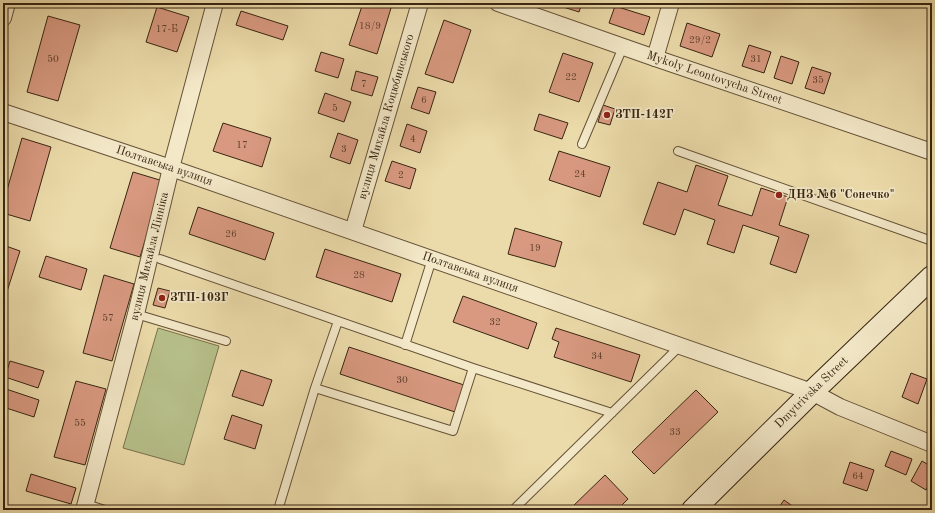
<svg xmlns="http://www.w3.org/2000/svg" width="935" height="513" font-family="'Old Standard TT',serif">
<rect width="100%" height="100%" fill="#ecdbaa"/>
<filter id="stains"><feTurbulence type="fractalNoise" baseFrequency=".005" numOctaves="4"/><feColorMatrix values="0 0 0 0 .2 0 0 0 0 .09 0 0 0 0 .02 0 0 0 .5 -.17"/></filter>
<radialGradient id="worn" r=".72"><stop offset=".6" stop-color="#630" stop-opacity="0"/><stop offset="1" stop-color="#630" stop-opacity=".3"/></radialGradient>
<path fill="#b7c08a" stroke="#78724e" d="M158,328l61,18 -35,119 -61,-17z"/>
<path fill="#d89980" stroke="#382511" d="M363,3h14l14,5 -14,46 -28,-9z
M558,3h24l-3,9 -22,-7z
M615,6l35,11 -6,18 -35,-12z
M157,7l32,10 -12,35 -31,-10z
M241,11l47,15 -5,14 -47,-15z
M48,16l32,9 -22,76 -31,-9z
M444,20l27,10 -18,53 -28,-9z
M687,23l33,11 -8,23 -32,-11z
M749,45l22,7 -7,21 -22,-7z
M321,52l23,7 -6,19 -23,-7z
M563,53l30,10 -14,39 -30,-10z
M781,56l18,6 -7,22 -18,-6z
M812,67l19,6 -7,21 -19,-6z
M356,71l22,6 -6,19 -21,-6z
M418,87l18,5 -7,22 -18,-6z
M325,93l26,9 -7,20 -26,-9z
M603,105l12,4 -5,16 -12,-3z
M539,114l29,9 -6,16 -28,-9z
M223,123l48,15 -9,29 -49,-16z
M407,124l20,7 -7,22 -20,-7z
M338,133l20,7 -8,24 -20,-7z
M22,138l29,9 -21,74 -27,-8v-9z
M559,151l51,16 -10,30 -51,-17z
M392,161l24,8 -6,20 -25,-8z
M696,165l32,11 -10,29 34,11 9,-28 27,9 -9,28 30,10 -13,38 -26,-9 9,-27 -36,-12 -9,28 -27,-9 8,-24 -31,-11 -9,26 -32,-11 15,-42 29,10z
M133,172l30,9 -23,76 -30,-9z
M198,207l76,26 -9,27 -76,-26z
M515,228l47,14 -7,25 -47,-13z
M3,245l17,6 -17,53z
M325,249l76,25 -9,28 -76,-25z
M46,256l41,13 -6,21 -42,-13z
M104,275l30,9 -22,77 -29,-8z
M158,288l12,3 -5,17 -12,-3z
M463,296l74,27 -9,26 -75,-27z
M556,328l84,27 -9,27 -77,-25 5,-15 -7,-3z
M349,347l115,38 -9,27 -115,-38z
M10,361l34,10 -6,17 -33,-11z
M241,370l31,10 -9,26 -31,-10z
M911,373l16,6 -9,25 -16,-7z
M76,381l30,8 -21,76 -31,-8z
M3,388l36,12 -5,17 -31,-10z
M696,390l22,22 -64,62 -22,-22z
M232,415l30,10 -7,24 -31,-10z
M891,451l21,8 -6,16 -21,-9z
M922,461l10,6v12l-6,11 -15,-9z
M850,462l24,8 -7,21 -24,-8z
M31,474l45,14 -5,16 -45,-13z
M605,475l23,24 -11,11h-48z
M784,500l14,10h-21z
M932,502v8h-4z"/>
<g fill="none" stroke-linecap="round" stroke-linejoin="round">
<defs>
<path id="service" d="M582,144l41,-97
M678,151l254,90
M160,259l313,109 139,45
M136,314l90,27
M405,345l27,-86
M315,388l23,-67
M86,504l19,6
M278,510l37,-122 138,43 20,-63
M513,510l167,-164"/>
<g id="minor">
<path id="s1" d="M498,3l157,55 277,94"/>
<path d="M3,18l4,-15"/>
<path d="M655,58l16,-55"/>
<path id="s2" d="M3,112l168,56 641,224 28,15 92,37"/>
<path id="s3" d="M353,231l67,-228"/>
<path id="s4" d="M84,510l52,-196 35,-146 44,-165"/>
</g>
<g id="secondary">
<path id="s5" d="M693,510l119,-118 120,-115"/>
</g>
</defs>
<use href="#service" stroke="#655237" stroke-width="10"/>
<use href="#minor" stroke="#655237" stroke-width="18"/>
<use href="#secondary" stroke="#382511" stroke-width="24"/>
<use href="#service" stroke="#f3e8c8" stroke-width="8"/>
<use href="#minor" stroke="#f3e8c8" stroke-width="16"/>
<use href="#secondary" stroke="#f3e8c8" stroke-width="22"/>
</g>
<g fill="#8f2418" stroke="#f3e8c8" stroke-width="1.5">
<circle cx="607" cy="115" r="4"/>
<circle cx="779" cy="195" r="4"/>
<circle cx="162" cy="298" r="4"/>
</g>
<g text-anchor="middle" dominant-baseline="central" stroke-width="3.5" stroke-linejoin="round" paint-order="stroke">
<g font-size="10" fill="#60422d">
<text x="370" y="26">18/9</text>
<text x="167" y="29">17-Б</text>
<text x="700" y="40">29/2</text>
<text x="53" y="59">50</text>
<text x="756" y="59">31</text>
<text x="571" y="77">22</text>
<text x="818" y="80">35</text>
<text x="364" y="84">7</text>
<text x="424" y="100">6</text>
<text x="335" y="108">5</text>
<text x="413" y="139">4</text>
<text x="242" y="145">17</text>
<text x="344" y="149">3</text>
<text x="580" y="174">24</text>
<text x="401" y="175">2</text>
<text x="231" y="234">26</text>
<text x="535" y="248">19</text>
<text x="359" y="275">28</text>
<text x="108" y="318">57</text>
<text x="495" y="322">32</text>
<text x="597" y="356">34</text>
<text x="402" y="380">30</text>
<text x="80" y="423">55</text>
<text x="675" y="432">33</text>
<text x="858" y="476">64</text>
</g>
<g font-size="12" fill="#382511" stroke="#f3e8c8">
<text stroke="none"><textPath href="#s1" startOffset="229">Mykoly Leontovycha Street</textPath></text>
<text stroke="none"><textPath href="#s3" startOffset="119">вулиця Михайла Коцюбинського</textPath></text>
<text stroke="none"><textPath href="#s2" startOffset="170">Полтавська вулиця</textPath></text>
<text stroke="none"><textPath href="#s4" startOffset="262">вулиця Михайла Лінніка</textPath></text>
<text stroke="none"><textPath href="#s2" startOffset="494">Полтавська вулиця</textPath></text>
<text stroke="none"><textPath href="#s5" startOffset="167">Dmytrivska Street</textPath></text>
</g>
<g font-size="12" font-weight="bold" fill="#382511" stroke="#f3e8c8" text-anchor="start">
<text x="615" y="115">ЗТП-142Г</text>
<text x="787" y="195">ДНЗ №6 "Сонечко"</text>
<text x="170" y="298">ЗТП-103Г</text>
</g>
</g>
<rect width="935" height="513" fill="none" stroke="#ecdbaa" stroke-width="16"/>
<rect x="4" y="4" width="927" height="505" fill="none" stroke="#382511" stroke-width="2"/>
<rect x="8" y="8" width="919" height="497" fill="none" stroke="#382511"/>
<rect width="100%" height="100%" filter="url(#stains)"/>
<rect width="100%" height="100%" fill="url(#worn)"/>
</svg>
